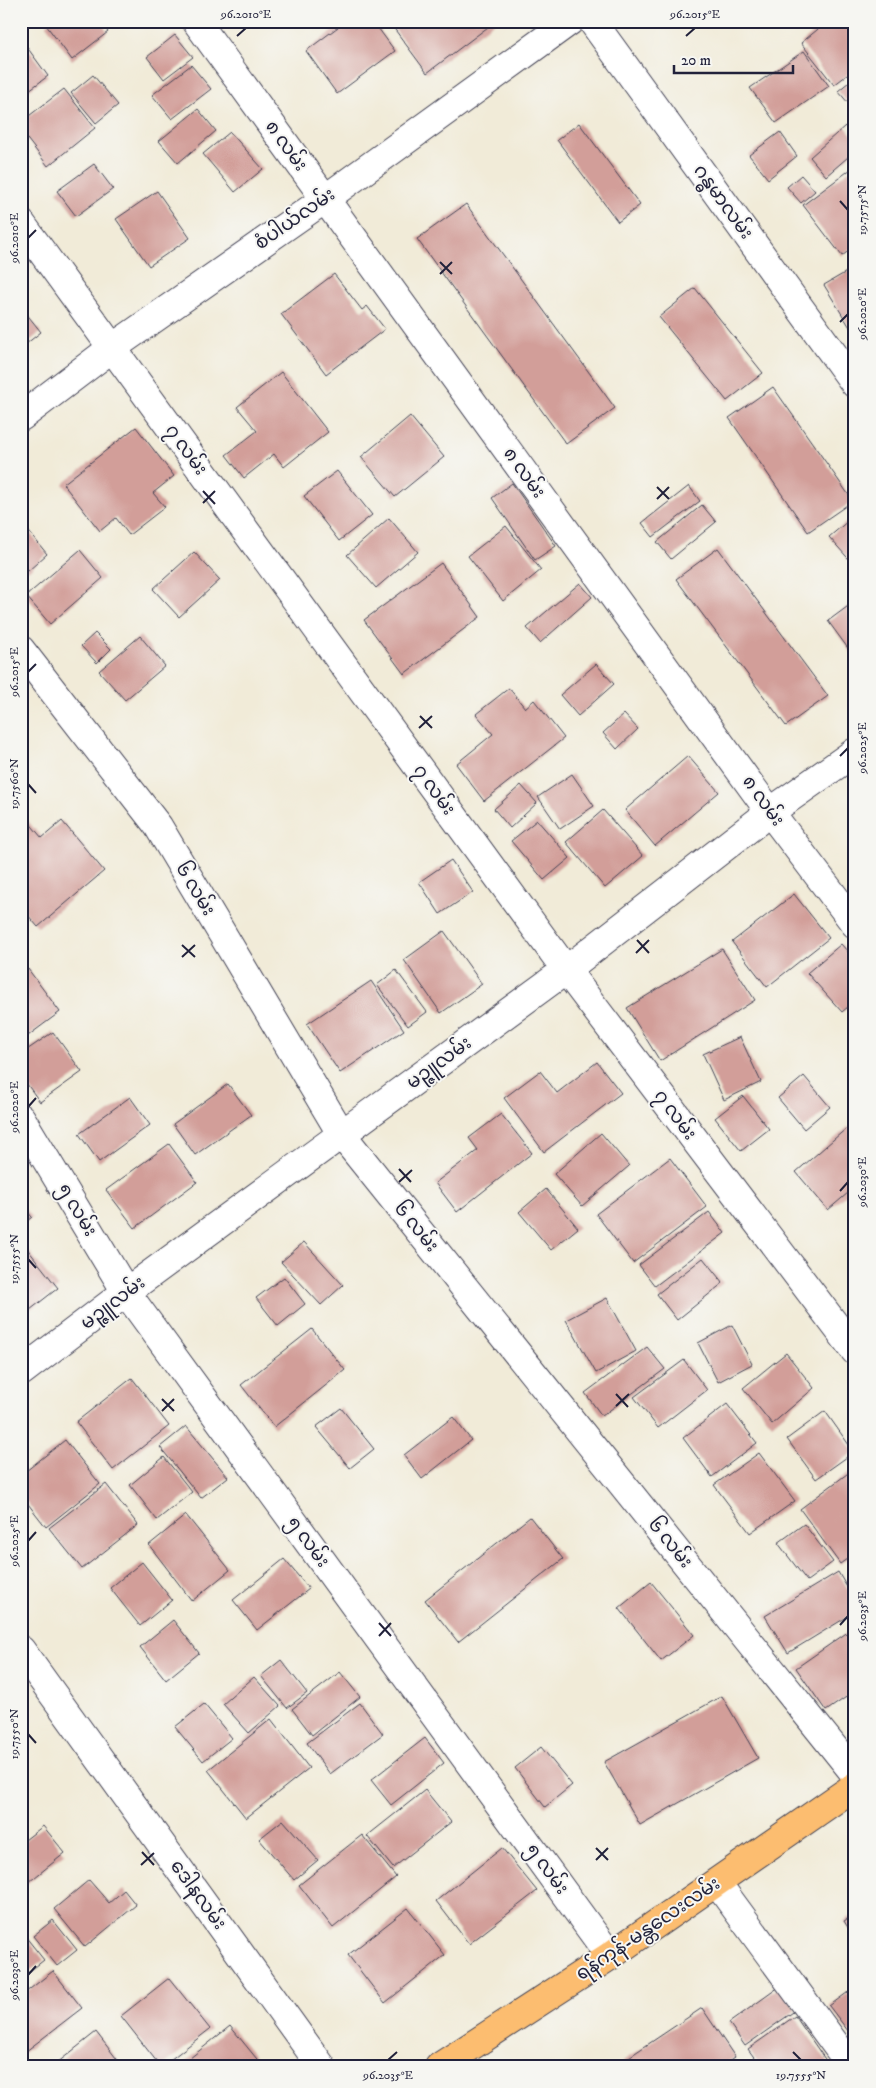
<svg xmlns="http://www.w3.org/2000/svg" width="876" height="2088" font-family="'IM FELL DW Pica','Noto Sans Myanmar',serif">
<rect width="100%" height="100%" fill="#f6f6f2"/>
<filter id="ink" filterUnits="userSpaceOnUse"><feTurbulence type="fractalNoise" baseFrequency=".02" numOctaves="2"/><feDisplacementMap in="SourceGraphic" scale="10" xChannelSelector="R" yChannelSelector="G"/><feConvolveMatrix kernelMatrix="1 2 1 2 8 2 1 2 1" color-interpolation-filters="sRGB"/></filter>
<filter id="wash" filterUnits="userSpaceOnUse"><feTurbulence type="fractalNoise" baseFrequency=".0096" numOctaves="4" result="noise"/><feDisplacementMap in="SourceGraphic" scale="20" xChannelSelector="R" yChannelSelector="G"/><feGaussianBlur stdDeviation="1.12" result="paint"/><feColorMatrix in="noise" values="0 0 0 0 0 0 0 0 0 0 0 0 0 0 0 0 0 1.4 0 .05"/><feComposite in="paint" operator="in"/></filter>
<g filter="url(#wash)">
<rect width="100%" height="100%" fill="#f1ebd8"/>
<g id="blocks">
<path fill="#d29e99" d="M51,21h49l8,11 -36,28 -26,-35z
M346,21h27l22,30 -58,43 -31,-43z
M392,21h104l-69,52 -37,-50z
M675,21h10l-7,5z
M828,21h27v48l-21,16 -33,-42z
M175,35l18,22 -29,22 -17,-22z
M21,39l27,37 -27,20z
M804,51l25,35 -53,37 -26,-35z
M191,65l20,24 -39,30 -20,-24z
M93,75l25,30 -22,18 -25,-30z
M855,77v34l-17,-20z
M64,89l31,39 -47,38 -27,-35v-9z
M198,109l18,22 -38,32 -19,-22z
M579,123l61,82 -22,17 -61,-82z
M845,126l10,12v13l-29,25 -16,-19z
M230,132l33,37 -28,23 -32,-38z
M780,132l17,24 -29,23 -19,-24z
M94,164l19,25 -37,27 -19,-25z
M855,166v80l-13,10 -39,-51z
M801,175l14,16 -14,12 -14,-16z
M157,191l33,47 -41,28 -33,-47z
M466,204l149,204 -49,36 -149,-205z
M855,267v60l-4,2 -27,-44z
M334,274l28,36 5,-4 18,23 -59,45 -45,-60z
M695,288l68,85 -36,28 -68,-84z
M21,307l20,25 -20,16z
M281,372l47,60 -44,35 -10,-13 -30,24 -18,-23 31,-24 -20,-24z
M773,387l80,114 -45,31 -79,-114z
M410,416l34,41 -49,40 -34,-40z
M136,427l38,49 -21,17 12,14 -36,28 -13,-17 -16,13 -37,-47z
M337,471l35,44 -33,26 -35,-45z
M512,483l44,63 -21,14 -43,-62z
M689,486l11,15 -47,36 -11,-14z
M702,505l14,17 -45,37 -14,-17z
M855,515v51l-26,-29z
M389,518l29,34 -42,36 -29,-33z
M21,522l26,32 -19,17 -7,-9z
M506,526l35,44 -38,31 -35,-45z
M718,548l110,148 -42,30 -110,-147z
M80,550l23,28 -53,46 -24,-28z
M194,552l26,28 -41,37 -26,-28z
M441,563l39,54 -76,57 -40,-54z
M580,583l12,14 -52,46 -13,-15z
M855,601v57l-27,-37z
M95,633l16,16 -14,14 -16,-17z
M140,636l25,30 -40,34 -26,-29z
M596,664l18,20 -36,32 -18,-21z
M509,688l16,20 9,-8 30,38 -80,63 -28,-37 37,-30 -17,-20z
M624,714l14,15 -21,20 -14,-16z
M688,756l31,36 -64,54 -30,-36z
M572,774l22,32 -34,23 -22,-32z
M521,785l16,18 -27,25 -16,-19z
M603,810l40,46 -38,32 -39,-46z
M27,820l15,18 20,-17 42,50 -66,56 -17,-20v-82z
M537,820l33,38 -26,22 -33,-39z
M451,860l22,32 -33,22 -21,-32z
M794,894l35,44 -62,49 -35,-45z
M444,931l38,53 -41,29 -37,-53z
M841,944l14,16v41l-13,11 -35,-39z
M722,949l33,51 -95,61 -33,-53z
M28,969l32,43 -39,29v-66z
M396,970l31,42 -19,14 -31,-41z
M371,981l33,49 -64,43 -33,-49z
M53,1032l29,40 -42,30 -19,-26v-22z
M740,1037l21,45 -37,18 -21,-46z
M597,1062l24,31 -77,59 -40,-54 36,-27 17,22z
M855,1065v13l-6,-7z
M804,1076l26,31 -26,22 -26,-31z
M228,1084l23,31 -56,40 -22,-31z
M743,1096l26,33 -28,22 -26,-33z
M130,1097l20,28 -51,37 -20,-28z
M501,1114l31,39 -75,59 -22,-29 43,-33 -9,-12z
M848,1127l7,8v52l-27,23 -32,-38z
M601,1133l28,33 -47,40 -28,-32z
M169,1144l28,38 -62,46 -29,-38z
M670,1158l37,49 -74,56 -37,-49z
M546,1189l32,39 -27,22 -32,-38z
M21,1204l11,13 -11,9z
M709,1212l16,21 -70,53 -16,-21z
M304,1242l39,43 -22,20 -40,-43z
M25,1246l33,42 -37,29v-68z
M703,1258l20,25 -46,37 -20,-26z
M284,1277l21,27 -27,22 -22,-28z
M607,1298l29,53 -40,22 -30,-53z
M732,1325l20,39 -34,18 -20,-39z
M312,1329l33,41 -71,57 -33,-42z
M647,1347l18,22 -63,47 -17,-23z
M786,1353l28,35 -42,36 -29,-36z
M684,1360l23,30 -49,38 -24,-31z
M132,1378l37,48 -56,44 -37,-48z
M727,1404l30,39 -45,34 -29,-39z
M341,1408l33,41 -24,19 -34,-41z
M825,1411l29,41 -38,27 -29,-40z
M453,1417l18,23 -49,39 -18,-24z
M186,1426l42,51 -27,21 -41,-51z
M65,1440l35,44 -54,43 -25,-32v-20z
M759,1453l36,48 -45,32 -36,-48z
M164,1457l28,35 -35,28 -27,-35z
M855,1468v85l-15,11 -40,-55z
M106,1484l32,41 -56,44 -33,-41z
M186,1515l44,55 -38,31 -43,-56z
M530,1517l33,42 -105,83 -33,-42z
M804,1524l29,38 -26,19 -29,-38z
M284,1559l25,30 -52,41 -24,-30z
M142,1562l30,38 -32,26 -30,-38z
M838,1572l17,29v11l-67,41 -23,-37z
M651,1582l43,53 -33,26 -42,-53z
M173,1620l26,33 -33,27 -26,-33z
M855,1627v64l-29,20 -30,-43z
M281,1660l26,33 -20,15 -26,-32z
M340,1672l20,25 -48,38 -20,-26z
M254,1677l26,29 -31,27 -26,-29z
M722,1696l36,62 -118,67 -36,-63z
M360,1703l23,31 -53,40 -23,-31z
M204,1704l28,34 -29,23 -28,-34z
M271,1719l38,49 -63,50 -38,-48z
M425,1738l19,25 -53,42 -20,-25z
M541,1747l31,38 -27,22 -30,-39z
M425,1790l26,32 -58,46 -26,-32z
M283,1820l35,40 -24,20 -35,-41z
M43,1826l22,27 -41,33 -3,-3v-40z
M362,1835l34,42 -63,51 -34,-43z
M502,1848l35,43 -68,53 -33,-43z
M89,1880l20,23 15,-13 12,15 -51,42 -31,-38z
M408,1908l37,47 -60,48 -37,-48z
M855,1914v25l-11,-18z
M53,1920l24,30 -20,16 -24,-30z
M21,1931l23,29 -23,18z
M53,1971l29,37 -61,47v-59z
M169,1978l41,51 -49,38 -40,-51z
M779,1987l17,23 -51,36 -16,-23z
M855,1987v53l-26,-34z
M702,2008l33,49 -14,10h-94l-4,-6z
M795,2016l32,46 -7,5h-59l-13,-18z
M230,2026l31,38 -3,3h-79z
M96,2032l27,35h-71z"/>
</g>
</g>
<g filter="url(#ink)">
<use href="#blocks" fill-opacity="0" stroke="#414053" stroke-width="1"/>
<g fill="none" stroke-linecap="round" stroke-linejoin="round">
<defs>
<path id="street" d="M196,21l574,791 85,112
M592,21l263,363
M21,223l545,747 289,381
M21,417l91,-69 213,-149 245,-178
M21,650l137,176 184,309 513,639
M21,1118l105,174 484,664
M21,1372l105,-80 440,-322 204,-158 85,-60
M21,1650l301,417
M717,1883l135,184"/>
<path id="primary" d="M439,2067l171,-111 245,-170"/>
</defs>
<use href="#street" stroke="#414053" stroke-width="30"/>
<use href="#primary" stroke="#414053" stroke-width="30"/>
<use href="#street" stroke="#fff" stroke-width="28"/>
<use href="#primary" stroke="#fcbd6f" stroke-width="28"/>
</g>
</g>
<path fill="none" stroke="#22223b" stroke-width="2" d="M237,36l9,-8M686,36l9,-8M840,201l8,9M28,238l8,-8M440,262l12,12M440,274l12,-12M840,322l8,-8M657,487l12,12M203,491l12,13M657,499l12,-12M203,503l12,-12M28,672l8,-8M420,716l12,12M419,728l13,-12M840,756l8,-8M28,784l8,9M637,940l12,13M182,945l13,12M636,953l13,-13M182,957l13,-12M28,1107l8,-9M399,1169l12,13M399,1182l13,-12M840,1191l8,-9M28,1259l8,9M616,1394l12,13M162,1399l12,12M616,1406l13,-12M162,1411l12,-12M28,1541l8,-9M379,1623l12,13M840,1625l8,-9M379,1636l12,-13M28,1734l8,9M596,1848l12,12M142,1852l12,13M596,1860l12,-12M141,1865l13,-12M28,1975l8,-9M793,2052l8,8M388,2060l9,-8"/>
<g text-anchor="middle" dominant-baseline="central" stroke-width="4" stroke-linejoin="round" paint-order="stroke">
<g font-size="19" fill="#22223b" stroke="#f6f6f2">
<text transform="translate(286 146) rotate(54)">၈ လမ်း</text>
<text transform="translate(723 202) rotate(54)">ဂန္ဓမာလမ်း</text>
<text transform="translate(295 219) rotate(-35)">စံပါယ်လမ်း</text>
<text transform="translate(186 450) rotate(54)">၇ လမ်း</text>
<text transform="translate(524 473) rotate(54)">၈ လမ်း</text>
<text transform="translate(434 790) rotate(54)">၇ လမ်း</text>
<text transform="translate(763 801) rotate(54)">၈ လမ်း</text>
<text transform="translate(195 889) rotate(59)">၆ လမ်း</text>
<text transform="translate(439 1063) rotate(-36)">မဉ္ဇူလမ်း</text>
<text transform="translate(675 1115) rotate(53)">၇ လမ်း</text>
<text transform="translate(77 1210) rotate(59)">၅ လမ်း</text>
<text transform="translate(416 1227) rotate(51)">၆ လမ်း</text>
<text transform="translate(113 1303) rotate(-37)">မဉ္ဇူလမ်း</text>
<text transform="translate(308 1542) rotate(54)">၅ လမ်း</text>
<text transform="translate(670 1543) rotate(51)">၆ လမ်း</text>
<text transform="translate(547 1869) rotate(54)">၅ လမ်း</text>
<text transform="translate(198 1895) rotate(54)">ဒေါနလမ်း</text>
<text transform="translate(648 1929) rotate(-34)">ရန်ကုန်-မန္တလေးလမ်း</text>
</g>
</g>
<rect width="876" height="2088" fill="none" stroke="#f6f6f2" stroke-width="55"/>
<path d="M674 65v8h119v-8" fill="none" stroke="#22223b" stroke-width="2.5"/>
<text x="681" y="65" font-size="15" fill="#22223b" stroke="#f6f6f2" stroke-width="4" paint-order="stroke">20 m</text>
<rect x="28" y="28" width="820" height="2032" fill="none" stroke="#22223b" stroke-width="2"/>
<g font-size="12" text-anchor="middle" fill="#22223b">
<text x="246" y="18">96.2010°E</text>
<text x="695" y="18">96.2015°E</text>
<text transform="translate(862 210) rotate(-90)" y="4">19.7575°N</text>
<text transform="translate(14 238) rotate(-90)" y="4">96.2010°E</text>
<text transform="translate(862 314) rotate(-90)" y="4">96.2020°E</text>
<text transform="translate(14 672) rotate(-90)" y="4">96.2015°E</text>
<text transform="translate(862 748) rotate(-90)" y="4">96.2025°E</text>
<text transform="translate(14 784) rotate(-90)" y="4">19.7560°N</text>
<text transform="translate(14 1107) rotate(-90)" y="4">96.2020°E</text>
<text transform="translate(862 1182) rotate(-90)" y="4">96.2030°E</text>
<text transform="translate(14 1259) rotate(-90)" y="4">19.7555°N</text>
<text transform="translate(14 1541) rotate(-90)" y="4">96.2025°E</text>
<text transform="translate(862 1616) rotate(-90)" y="4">96.2035°E</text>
<text transform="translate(14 1734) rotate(-90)" y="4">19.7550°N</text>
<text transform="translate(14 1975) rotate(-90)" y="4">96.2030°E</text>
<text x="388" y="2079">96.2035°E</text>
<text x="801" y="2079">19.7555°N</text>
</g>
</svg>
